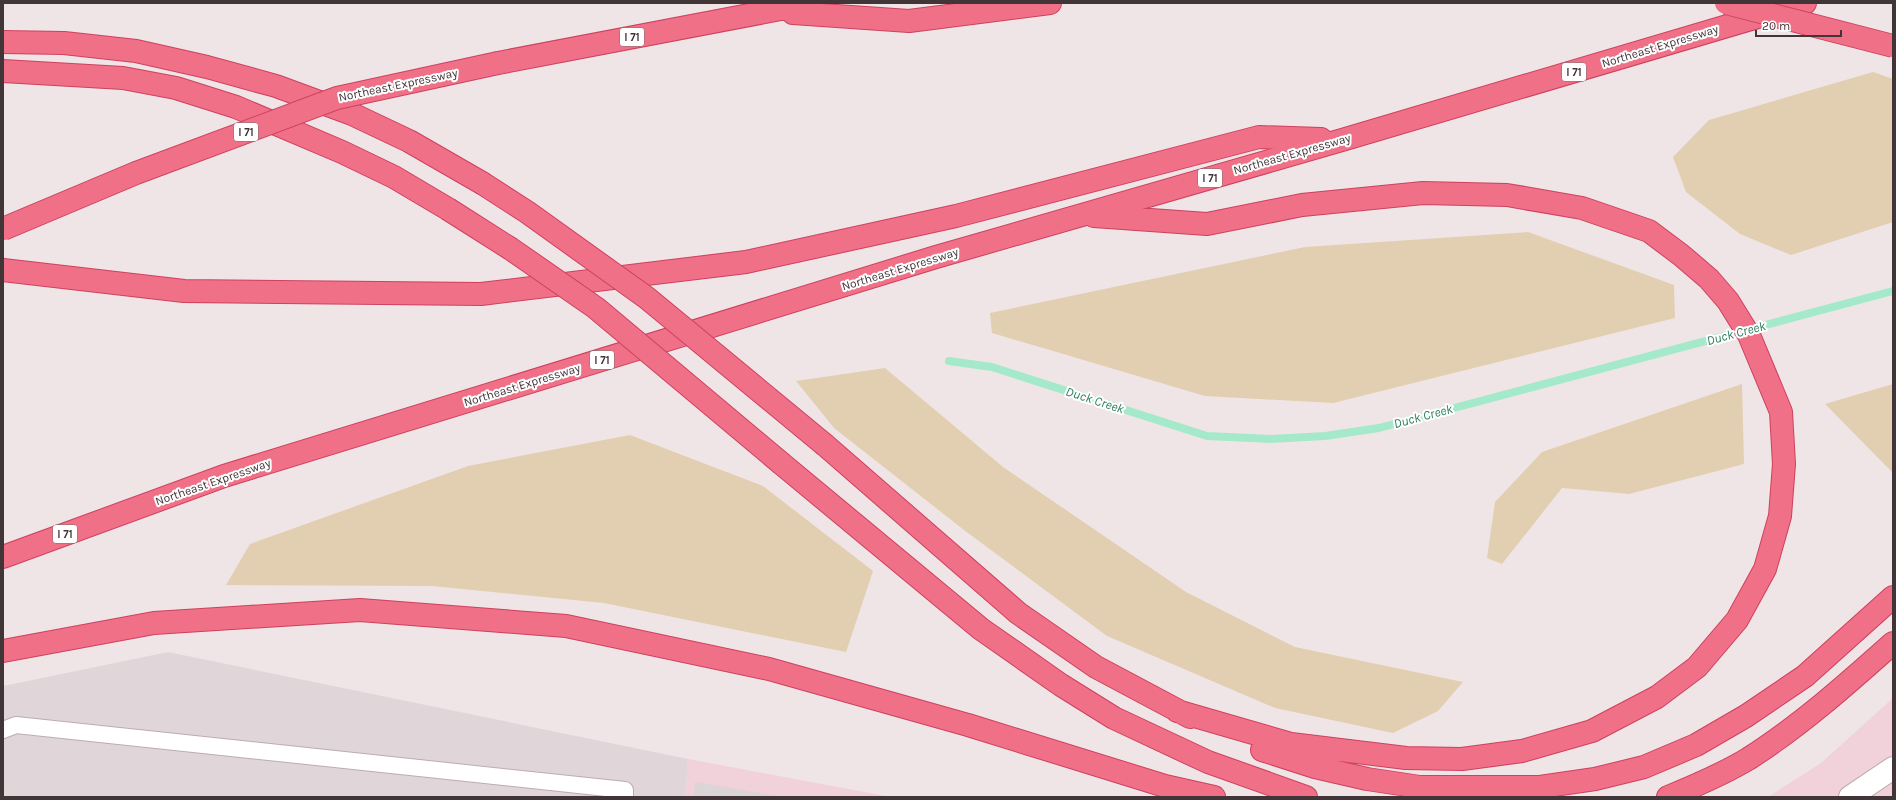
<svg xmlns="http://www.w3.org/2000/svg" width="1896" height="800" font-family="Karla,sans-serif">
<rect width="100%" height="100%" fill="#f0e5e6"/>
<path fill="#f1d1da" d="M1893,698v99h-125l53,-34z
M688,759l203,38h-206z"/>
<path fill="#e0d6d9" d="M168,652l520,107 -3,38h-682v-111z"/>
<path fill="#e2ceb0" d="M1873,72l20,7v143l-102,33 -51,-21 -54,-42 -13,-35 36,-37z
M1528,232l146,53 1,33 -342,85 -128,-7 -213,-63 -2,-20 315,-66z
M885,368l118,99 183,125 109,55 168,35 -25,29 -45,22 -118,-25 -168,-72 -143,-106 -130,-102 -38,-47z
M1742,384l2,80 -115,30 -67,-6 -60,76 -15,-6 8,-56 47,-50z
M1893,384v89l-68,-69z
M630,435l133,51 110,85 -27,81 -242,-49 -172,-17 -206,-1 24,-41 218,-78z"/>
<path fill="#dcd5d7" d="M695,782l88,15h-89z"/>
<g fill="none" stroke-linecap="round" stroke-linejoin="round">
<path stroke="#a5e9cb" stroke-width="8" d="M949,361l43,6 215,69 64,3 54,-3 54,-8 514,-137"/>
<defs>
<path id="lane" d="M3,730l13,-5 609,65v7"/>
<path id="street" d="M1850,797l43,-29"/>
<path id="highway" d="M793,13l116,8 141,-18
M3,42l61,1 72,8 71,16 69,19 76,28 57,27 73,42
M498,63l314,-60
M3,71l120,7 53,10 60,19 106,45 52,25 54,32
M1094,216l113,8 95,-19 121,-12 84,2 75,13 67,23 32,24 28,24 19,22 21,34 32,77 3,52 -4,52 -15,53 -28,51 -40,47 -40,30 -65,34 -70,20 -60,8 -56,-1 -115,-14 -114,-33
M3,270l181,21 297,3 265,-32 210,-46 303,-79 62,2
M825,445l193,168 78,54 94,50
M782,464l199,165 80,56 53,33 94,44 98,35
M3,557l221,-81 712,-219 406,-117 463,-137
M3,651l151,-28 206,-13 206,16 203,43 199,56 197,61 49,11
M1262,750l53,17 52,12 53,8h120l55,-8 49,-12 52,-22 50,-29 59,-40 88,-79
M1668,797c27,-11 55,-23 80,-38 52,-33 99,-75 145,-116"/>
</defs>
<use href="#lane" stroke="#beabaf" stroke-width="18"/>
<use href="#street" stroke="#beabaf" stroke-width="24"/>
<use href="#highway" stroke="#ce415f" stroke-width="24"/>
<use href="#lane" stroke="#fff" stroke-width="16"/>
<use href="#street" stroke="#fff" stroke-width="22"/>
<use href="#highway" stroke="#f07087" stroke-width="22"/>
<defs>
<path id="highway-bridge" d="M1726,3l167,43
M482,183l45,29 120,86 178,147
M448,209l63,40 85,59 186,156
M3,229l133,-56 201,-75 161,-35"/>
</defs>
<use href="#highway-bridge" stroke="#ce415f" stroke-width="24" stroke-linecap="butt"/>
<use href="#highway-bridge" stroke="#f07087" stroke-width="22"/>
</g>
<g text-anchor="middle" dominant-baseline="central" stroke-width="4" stroke-linejoin="round" paint-order="stroke">
<g fill="#fff" stroke="#7b7274" stroke-width="1">
<rect x="620" y="28" width="24" height="18" rx="3"/>
<rect x="1562" y="63" width="24" height="18" rx="3"/>
<rect x="234" y="123" width="24" height="18" rx="3"/>
<rect x="1198" y="169" width="24" height="18" rx="3"/>
<rect x="590" y="351" width="24" height="18" rx="3"/>
<rect x="53" y="525" width="24" height="18" rx="3"/>
</g>
<g font-size="11" font-weight="bold" fill="#423538">
<text x="632" y="37">I 71</text>
<text x="1574" y="72">I 71</text>
<text x="246" y="132">I 71</text>
<text x="1210" y="178">I 71</text>
<text x="602" y="360">I 71</text>
<text x="65" y="534">I 71</text>
</g>
<g font-size="12" fill="#423538" stroke="#fff">
<text transform="translate(1660 46) rotate(-17)">Northeast Expressway</text>
<text transform="translate(398 85) rotate(-12)">Northeast Expressway</text>
<text transform="translate(1292 154) rotate(-16)">Northeast Expressway</text>
<text transform="translate(900 269) rotate(-17)">Northeast Expressway</text>
<text transform="translate(522 385) rotate(-17)">Northeast Expressway</text>
<text transform="translate(213 482) rotate(-19)">Northeast Expressway</text>
</g>
<g font-size="13" font-style="italic" fill="#2f7f5d" stroke="#fff">
<text transform="translate(1736 333) rotate(-15)">Duck Creek</text>
<text transform="translate(1095 400) rotate(18)">Duck Creek</text>
<text transform="translate(1423 416) rotate(-15)">Duck Creek</text>
</g>
</g>
<rect width="1896" height="800" fill="none" stroke="#423538" stroke-width="8"/>
<path d="M1756 30v6h85v-6" fill="none" stroke="#423538" stroke-width="2"/>
<text x="1762" y="30" font-size="12" fill="#423538" stroke="#ffffff" stroke-width="3" paint-order="stroke">20 m</text>
</svg>
